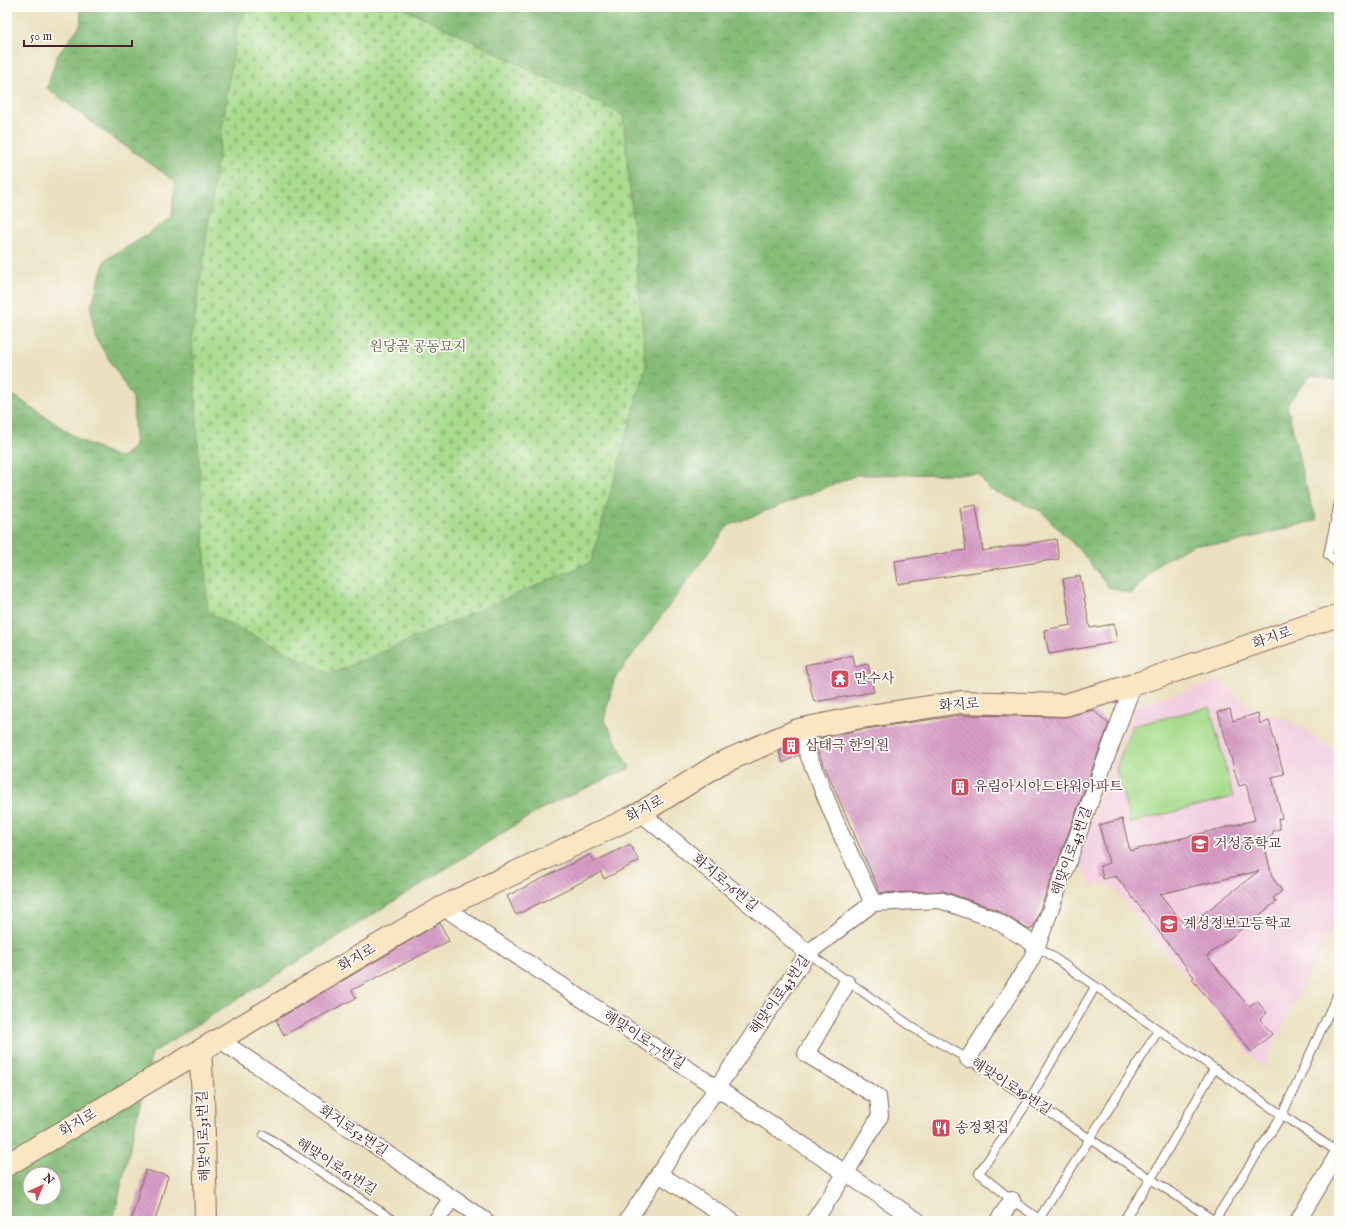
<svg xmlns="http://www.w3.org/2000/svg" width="1346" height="1228" font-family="'IM FELL English','Noto Serif KR',serif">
<defs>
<pattern id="forest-crowns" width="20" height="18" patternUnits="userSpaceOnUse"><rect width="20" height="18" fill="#85bc78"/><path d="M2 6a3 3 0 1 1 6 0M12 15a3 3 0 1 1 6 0" fill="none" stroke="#6f9863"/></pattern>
<pattern id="cemetery-stones" width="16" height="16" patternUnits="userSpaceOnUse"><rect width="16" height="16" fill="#a7dc8d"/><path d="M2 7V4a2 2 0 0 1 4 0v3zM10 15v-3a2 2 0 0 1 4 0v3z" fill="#91bc7a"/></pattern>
<pattern id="building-back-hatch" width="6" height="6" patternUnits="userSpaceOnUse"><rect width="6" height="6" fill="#d99ec8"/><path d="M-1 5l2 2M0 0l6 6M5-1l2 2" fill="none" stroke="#b280a3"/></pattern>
</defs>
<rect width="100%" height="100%" fill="#fdfcf7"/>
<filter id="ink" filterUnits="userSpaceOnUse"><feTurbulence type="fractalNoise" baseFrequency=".025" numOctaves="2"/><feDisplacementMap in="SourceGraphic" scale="8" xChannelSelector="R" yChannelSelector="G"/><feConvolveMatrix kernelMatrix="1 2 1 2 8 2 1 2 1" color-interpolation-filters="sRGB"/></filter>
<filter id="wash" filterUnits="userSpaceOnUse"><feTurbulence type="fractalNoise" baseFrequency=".012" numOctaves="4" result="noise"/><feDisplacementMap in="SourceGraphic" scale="16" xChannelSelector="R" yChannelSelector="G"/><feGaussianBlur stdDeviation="0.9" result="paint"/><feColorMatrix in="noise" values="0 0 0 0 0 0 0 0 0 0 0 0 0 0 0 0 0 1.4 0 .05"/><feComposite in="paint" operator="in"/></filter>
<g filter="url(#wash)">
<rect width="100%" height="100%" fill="#ebe1c0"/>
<path fill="#f2cfe0" d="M1219,680l33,28 44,16 31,20 12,12v158l-77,155 -152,-185 -19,2 -13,-32 58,-148z"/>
<path fill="url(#forest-crowns)" stroke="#686e52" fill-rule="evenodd" d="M80,7h1259v374l-28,-6 -24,29 17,77 13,39 -88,24h-34l-36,19 -28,31 -23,-7 -25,-33 -42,-43 -52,-22 -10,-15 -122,1 -129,51 -114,154 -10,39 26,49 -89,41 -389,244 -39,168h-106v-830l73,49 40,18 15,-12 -2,-48 -39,-63 -3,-28 14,-47 39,-23 28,-20 3,-36 -73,-51 -55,-42 10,-32 24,-32zM30,1174h24v24h-24z"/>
<path fill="url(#cemetery-stones)" stroke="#787e5c" d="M249,7h153l221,108 23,251 -55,196 -260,112 -123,-61 -16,-277 45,-309z"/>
<path fill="#a7dc8d" stroke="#787e5c" d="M1210,707l23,90 -103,26 -14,-55 16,-42z"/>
<g id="blocks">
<path fill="url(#building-back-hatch)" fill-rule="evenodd" d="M976,505l7,46 73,-12 3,20 -161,25 -3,-23 71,-11 -6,-42z
M1080,576l10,52 24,-4 3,18 -68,12 -5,-24 27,-5 -8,-46z
M853,655l2,12 13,-3 6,28 -60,10 -9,-37z
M1230,709l3,12 25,-8 2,11 9,-3 15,53 -12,3 10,41 -4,1 2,10 -7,2v3l-9,9 8,34 10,14 -9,7 3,4 -69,54 42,51 8,-6 10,12 -7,6 12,15 -21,18 -59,-73 2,-2 -78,-101 -13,3 -3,-13 9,-3 -10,-38 23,-6 8,32 125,-31 -9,-36 -7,2 -21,-74zM1259,871l-73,56 -26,-33z
M1093,710l16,14 -76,204 -4,2 -32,-20 -54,-19 -63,2 -64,-146 5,-9 37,-8 104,-15 103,2z
M794,745l4,10 -15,8 -4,-11z
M630,844l9,17 -35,18 -3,-7 -85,43 -9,-19 84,-42 3,8z
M440,923l9,18 -97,49 4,8 -72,37 -8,-15z
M145,1170l23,6 -13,45h-24z"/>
</g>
</g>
<g filter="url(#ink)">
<use href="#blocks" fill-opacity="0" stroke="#82635f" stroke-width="1"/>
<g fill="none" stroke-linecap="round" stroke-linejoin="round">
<defs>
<path id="lane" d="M1339,503l-11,52 11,10
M1037,946l245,169 -68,106
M808,953l107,76 53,30 247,162
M264,1135l131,86
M1338,1152l-56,-37 57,-124
M1039,1219l119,-188
M1042,1221l-30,-21 -33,-27 51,-74 65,-112
M1123,1221l28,-42 63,-110"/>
<path id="street" d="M798,730l42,102 33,71
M641,813l167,140
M443,907l475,314
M220,1040l266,181
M968,1059l63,-99 6,-14
M659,1174l73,47
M436,1221l16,-23
M627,1221l181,-268 65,-50 67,-3 54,19 43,27 96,-261
M814,1221l32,-48 34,-57 -2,-19 -72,-43 41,-71
M998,1221l14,-21
M1298,1221l41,-69"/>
<path id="secondary" d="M200,1051l3,45 3,125
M7,1165l436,-258 198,-94 78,-49 79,-34 58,-12 105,-16 104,3 68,-20 206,-70"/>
</defs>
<use href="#lane" stroke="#82635f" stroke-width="10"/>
<use href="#street" stroke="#82635f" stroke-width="18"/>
<use href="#secondary" stroke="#82635f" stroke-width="24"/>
<use href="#lane" stroke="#fff" stroke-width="8"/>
<use href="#street" stroke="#fff" stroke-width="16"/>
<use href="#secondary" stroke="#fbe6c4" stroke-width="22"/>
</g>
</g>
<defs>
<symbol id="temple-square" viewBox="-11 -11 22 22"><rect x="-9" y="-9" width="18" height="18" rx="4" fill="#d1495b" stroke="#fdfcf7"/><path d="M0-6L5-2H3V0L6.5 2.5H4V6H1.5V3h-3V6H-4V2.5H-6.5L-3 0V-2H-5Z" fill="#fff"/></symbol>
<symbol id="building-square" viewBox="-11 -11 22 22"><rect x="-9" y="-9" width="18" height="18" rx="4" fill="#d1495b" stroke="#fdfcf7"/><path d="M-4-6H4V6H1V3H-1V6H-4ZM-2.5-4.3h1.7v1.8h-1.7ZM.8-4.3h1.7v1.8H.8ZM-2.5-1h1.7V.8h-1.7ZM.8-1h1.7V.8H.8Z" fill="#fff"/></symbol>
<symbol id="school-square" viewBox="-11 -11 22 22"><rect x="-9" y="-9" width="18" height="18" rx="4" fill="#d1495b" stroke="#fdfcf7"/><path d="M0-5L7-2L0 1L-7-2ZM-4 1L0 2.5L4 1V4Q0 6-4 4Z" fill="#fff"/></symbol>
<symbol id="restaurant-square" viewBox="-11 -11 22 22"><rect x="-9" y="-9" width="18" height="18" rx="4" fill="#d1495b" stroke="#fdfcf7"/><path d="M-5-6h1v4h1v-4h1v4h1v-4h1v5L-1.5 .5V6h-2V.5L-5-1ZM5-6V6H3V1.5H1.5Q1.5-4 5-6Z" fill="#fff"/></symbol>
</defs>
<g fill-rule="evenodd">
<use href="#temple-square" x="829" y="668" width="22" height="22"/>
<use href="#building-square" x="780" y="735" width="22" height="22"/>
<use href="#building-square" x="949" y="776" width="22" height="22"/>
<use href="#school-square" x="1189" y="833" width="22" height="22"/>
<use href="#school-square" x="1158" y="913" width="22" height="22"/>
<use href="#restaurant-square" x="930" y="1117" width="22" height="22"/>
</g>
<g text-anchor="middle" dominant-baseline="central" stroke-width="3.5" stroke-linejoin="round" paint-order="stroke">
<g font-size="14" fill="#665848" stroke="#fdfcf7">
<text x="418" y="347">원당골 공동묘지</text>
</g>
<g font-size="14" fill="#4a1f2b" stroke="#fdfcf7">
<text transform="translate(1272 638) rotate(-19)">화지로</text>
<text transform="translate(959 705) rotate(-4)">화지로</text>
<text transform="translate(645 809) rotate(-29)">화지로</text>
<text transform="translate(1072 851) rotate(-70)">해맞이로43번길</text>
<text transform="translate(725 883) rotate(40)">화지로76번길</text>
<text transform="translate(357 958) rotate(-31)">화지로</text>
<text transform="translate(780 995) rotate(-55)">해맞이로43번길</text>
<text transform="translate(644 1040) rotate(33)">해맞이로77번길</text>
<text transform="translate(1011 1087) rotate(33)">해맞이로89번길</text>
<text transform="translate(78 1123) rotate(-30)">화지로</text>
<text transform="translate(353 1131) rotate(34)">화지로52번길</text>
<text transform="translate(204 1136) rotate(-92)">해맞이로31번길</text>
<text transform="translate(336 1167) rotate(33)">해맞이로61번길</text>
</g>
<g font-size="14" fill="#4a1f2b" stroke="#fdfcf7" text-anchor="start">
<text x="854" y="679">만수사</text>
<text x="805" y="746">삼태극 한의원</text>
<text x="974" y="787">유림아시아드타워아파트</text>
<text x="1214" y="844">거성중학교</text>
<text x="1183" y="924">계성정보고등학교</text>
<text x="955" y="1128">송정횟집</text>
</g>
</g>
<rect width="1346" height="1228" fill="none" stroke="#fdfcf7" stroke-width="24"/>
<g transform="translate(42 1186) rotate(44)"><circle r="19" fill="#fdfcf7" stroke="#b5a4a5"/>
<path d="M0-3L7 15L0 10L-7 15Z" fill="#d1495b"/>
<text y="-6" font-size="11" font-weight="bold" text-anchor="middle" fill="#4a1f2b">N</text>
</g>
<path d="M24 40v6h108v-6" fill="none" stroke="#4a1f2b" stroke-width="2"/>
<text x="30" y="40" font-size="12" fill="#4a1f2b" stroke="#fdfcf7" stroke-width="3" paint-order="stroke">50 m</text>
</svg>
